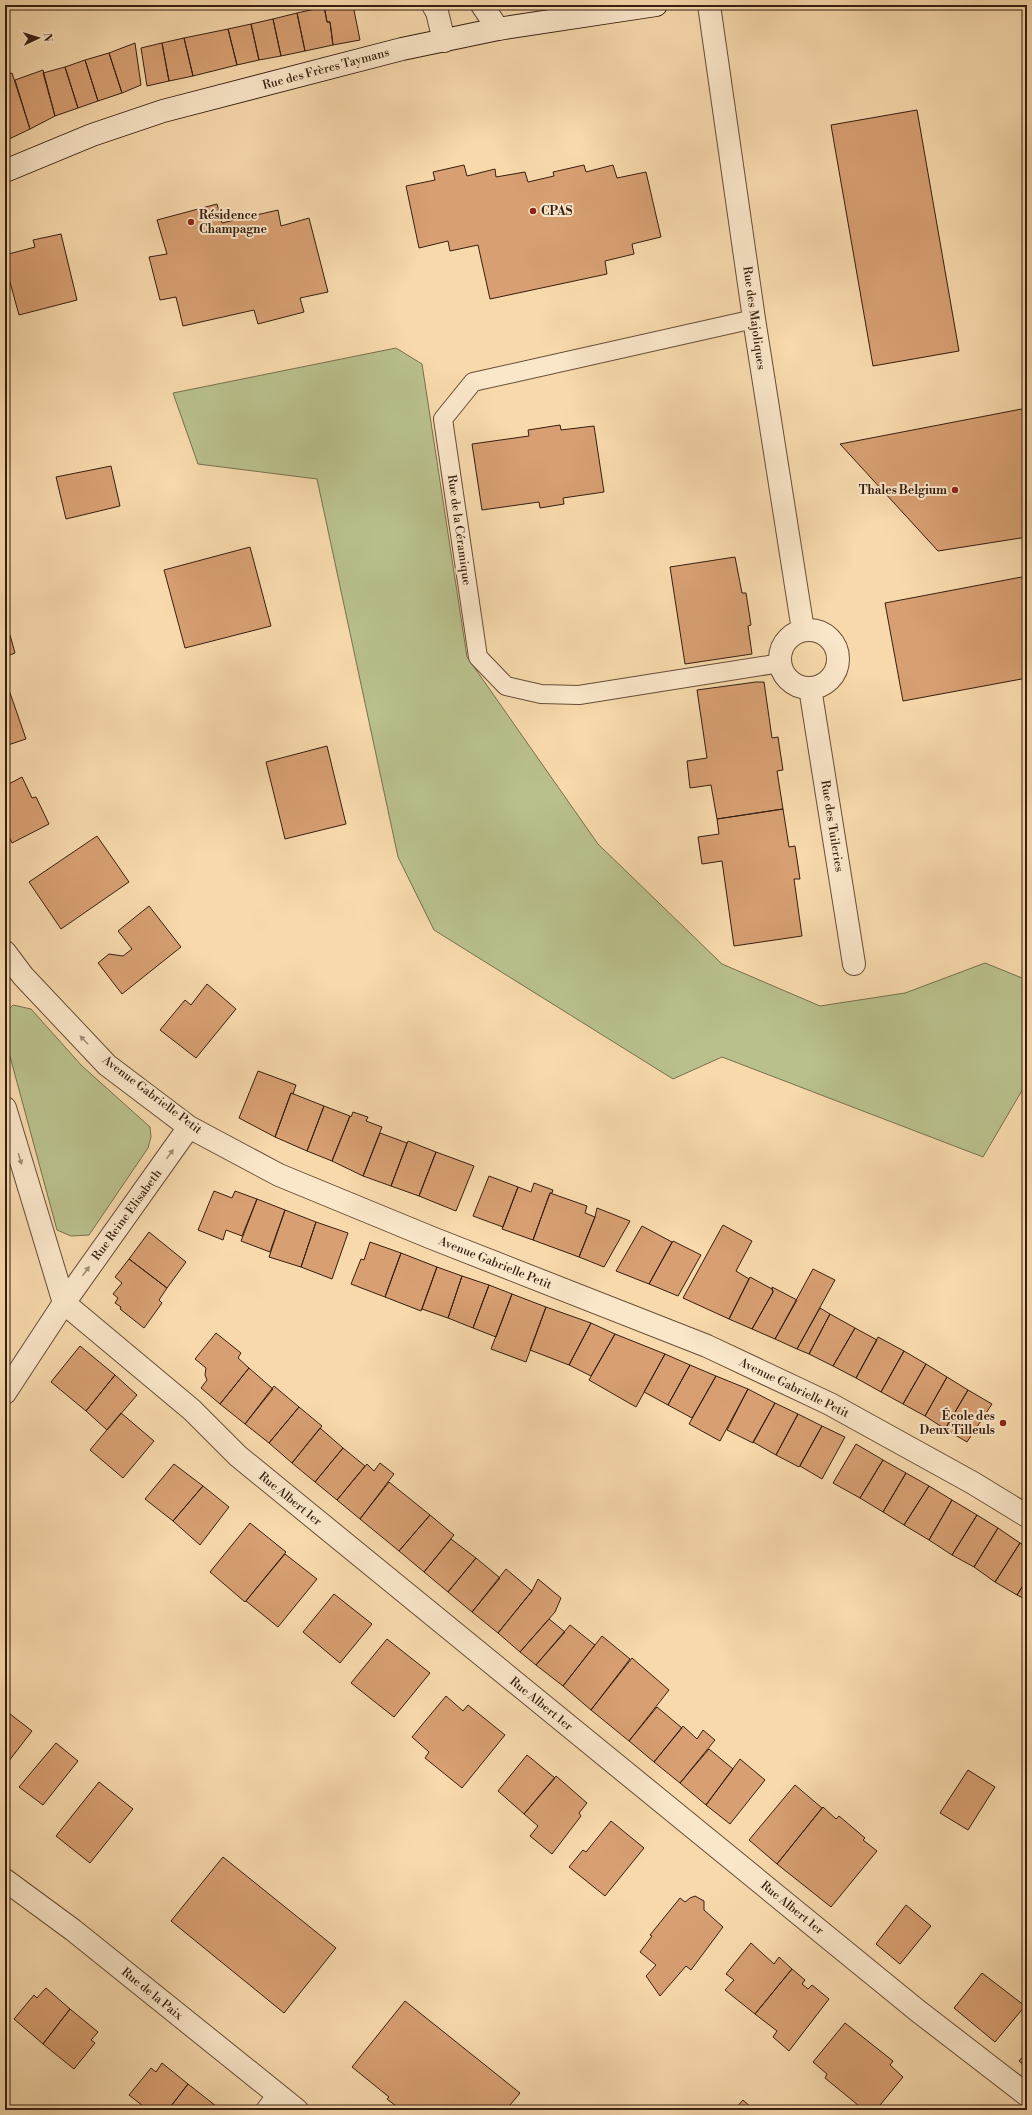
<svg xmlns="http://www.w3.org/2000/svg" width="1032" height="2115" font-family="'Libre Bodoni',serif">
<rect width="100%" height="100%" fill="#f7d9ac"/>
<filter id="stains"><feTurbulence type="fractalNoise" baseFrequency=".005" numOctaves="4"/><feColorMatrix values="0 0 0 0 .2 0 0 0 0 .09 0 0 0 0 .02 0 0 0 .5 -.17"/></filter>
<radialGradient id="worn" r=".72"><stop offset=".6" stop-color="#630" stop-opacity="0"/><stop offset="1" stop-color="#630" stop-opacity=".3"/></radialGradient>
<path fill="#b9c08c" stroke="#786f4e" d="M396,348l26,16 45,293 131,187 124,120 98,42 85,-13 80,-30 42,17v102l-44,75 -261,-100 -49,22 -239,-149 -36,-73 -81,-378 -119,-15 -25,-71z
M13,1005l18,4 51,57 68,61 1,10 -3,11 -59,87 -18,1 -14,-6 -52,-192v-25z"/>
<path fill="#d79f72" stroke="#361e0f" d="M324,5h29l7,35 -27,5 -3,-23h-3z
M324,7l3,15h3l3,23 -28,6 -8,-38z
M297,13l8,38 -24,5 -8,-37z
M273,19l8,37 -22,4 -8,-36z
M251,24l8,36 -22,5 -9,-36z
M228,29l9,36 -44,11 -9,-38z
M184,38l9,38 -24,5 -7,-38z
M135,43l6,42 -19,8 -13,-40z
M162,43l7,38 -22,5 -6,-38z
M109,53l13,40 -24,8 -13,-41z
M85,60l13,41 -20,7 -13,-41z
M65,67l13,41 -23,8 -12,-43z
M43,70l12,46 -25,13 -15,-49z
M12,73l18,56 -25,12v-66z
M917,110l42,241 -86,15 -42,-241z
M464,165l3,11 28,-7 1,8 29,-5 3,10 26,-6 -1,-4 31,-7 2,7 27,-7 4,13 29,-6 15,65 -29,7 2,10 -29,7 2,13 -117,25 -12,-54 -28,6 -2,-10 -29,7 -13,-62 29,-6 -2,-8z
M217,204l5,19 56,-13 3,16 28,-8 19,74 -28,6 4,14 -46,12 -4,-14 -71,16 -7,-29 -16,3 -11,-43 18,-3 -10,-34z
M61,234l16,66 -58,15 -14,-51v-9l30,-8 -2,-7z
M1027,408v129l-89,14 -98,-107z
M560,425l1,5 33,-4 10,66 -41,6 1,6 -24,4 -1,-6 -57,8 -10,-66 57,-8 -1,-6z
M111,466l9,40 -54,13 -10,-42z
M250,547l21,79 -86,22 -21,-78z
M735,557l7,36h4l5,32 -3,1 4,28 -67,10 -15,-97z
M1027,576v102l-124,23 -18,-98z
M10,635l5,18 -10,4v-21z
M756,682h8l8,56 6,-1 5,33 -6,1 6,38 -66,10 -6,-34 -21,3 -3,-27 20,-3 -10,-68z
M9,690l17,49 -21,7v-55z
M327,746l19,78 -61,15 -19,-77z
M22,777l10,21 4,-1 13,27 -37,19 -7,-14v-43z
M783,809l6,38 6,-1 5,33h-6l8,57 -68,10 -12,-85 -20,3 -4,-27 21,-3 -2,-15z
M97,836l32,46 -68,47 -32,-47z
M149,906l32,41 -59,47 -24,-31 11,-9 14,2 9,-7 -14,-18z
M207,984l29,25 -40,49 -36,-28 25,-30 6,5z
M258,1071l38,14 -3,9 -2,-1 -16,44 -36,-19z
M291,1093l33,13 -17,45 -32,-14z
M324,1106l26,10 -18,45 -25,-10z
M353,1112l15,5 -2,4 16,6 -19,49 -31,-15 18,-45 1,1z
M380,1133l27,10 -16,43 -28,-10z
M408,1141l28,11 -17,44 -28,-10z
M436,1152l38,14 -18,45 -37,-15z
M489,1176l29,11 -15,40 -30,-11z
M534,1183l19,7 -1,3h-2l-17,47 -31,-11 16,-42 13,5z
M214,1191l18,7 3,-7 22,8 -15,37 -16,-6 -3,10 -25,-10z
M550,1193l37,13 -2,7 10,4 -16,40 -46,-17z
M257,1199l28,11 -15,42 -29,-11z
M597,1208l33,13 -26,46 -25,-10 16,-40z
M285,1210l31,12 -15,45 -32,-10z
M316,1222l32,11 -16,46 -31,-12z
M723,1225l29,16 -16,30 13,8 -20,40 -46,-21z
M642,1226l30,16 -23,42 -33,-13z
M149,1232l37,30 -19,26 -38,-29z
M673,1241l28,14 -23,41 -29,-12z
M370,1242l31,11 -16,44 -34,-13 10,-25 3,1z
M401,1253l36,14 -16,44 -36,-14z
M129,1259l38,29 -8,12 3,3 -18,25 -24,-19 1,-2 -6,-4 3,-5 -5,-4 9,-11 -7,-6z
M437,1267l25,9 -14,42 -26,-9z
M813,1269l22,11 -38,69 -22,-10z
M462,1276l27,9 -16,43 -25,-10z
M750,1277l22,12 1,3 -21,37 -23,-10z
M489,1285l23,9 -16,43 -23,-9z
M772,1287l25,13 -22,39 -23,-10 21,-37z
M512,1294l34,13 -20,55 -35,-13z
M546,1307l45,16 -22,42 -39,-15z
M820,1308l10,6 -21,40 -12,-5z
M830,1314l25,14 -22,38 -24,-12z
M591,1323l24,11 -24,42 -22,-11z
M855,1328l22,12 -21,38 -23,-12z
M216,1333l25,20 -3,5 11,10 -29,36 -19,-16 6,-8 -2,-5 1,-7 -11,-9z
M615,1334l50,20 -29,53 -47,-27z
M878,1337l26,14 -23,41 -25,-14z
M80,1346l35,29 -29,36 -35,-29z
M904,1351l22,13 -23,40 -22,-12z
M665,1354l25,11 -22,40 -24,-13z
M926,1364l21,13 -22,39 -22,-12z
M690,1365l26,11 -24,42 -24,-13z
M249,1368l24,21 -28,35 -25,-20z
M115,1375l22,20 -30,35 -21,-19z
M716,1376l32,13 -28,52 -31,-17z
M947,1377l21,13 -23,39 -20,-13z
M274,1386l25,21 -30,36 -24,-19z
M748,1389l27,14 -22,40 -26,-13z
M968,1390l24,14 -25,38 -22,-13z
M775,1403l23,11 -22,41 -23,-13z
M299,1407l23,19 -30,37 -23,-20z
M121,1413l33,28 -31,37 -33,-28z
M798,1414l24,12 -23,41 -23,-12z
M822,1426l23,11 -23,42 -22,-13z
M320,1428l23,20 -28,34 -23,-19z
M856,1444l27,16 -23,38 -27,-15z
M343,1448l22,18 -28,34 -22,-18z
M883,1460l23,13 -23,39 -23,-14z
M380,1463l14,11 -34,45 -23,-19 30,-36 7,7z
M174,1464l29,22 -30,35 -28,-22z
M906,1473l23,13 -25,39 -21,-13z
M389,1482l41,33 -31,36 -39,-32z
M203,1486l26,21 -29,38 -27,-24z
M929,1486l23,14 -23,40 -25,-15z
M952,1500l25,15 -25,40 -23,-15z
M430,1515l24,20 -30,37 -25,-21z
M977,1515l21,13 -24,39 -22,-12z
M250,1523l36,29 -41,50 -35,-30z
M998,1528l22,15 -25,39 -21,-15z
M451,1539l25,19 -28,34 -24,-20z
M1020,1543l7,4v32l-10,16 -22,-13z
M285,1554l32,25 -39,48 -32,-26z
M476,1558l24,20 -28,34 -24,-20z
M506,1569l26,22 -34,42 -26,-21z
M538,1579l23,19 -6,14 -35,40 -22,-19 34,-42z
M1027,1579v21l-10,-5z
M334,1594l38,30 -32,39 -37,-31z
M549,1619l16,13 -29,33 -16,-13z
M570,1625l25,20 -32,41 -27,-21z
M602,1636l28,23 -39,51 -28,-24z
M387,1639l43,34 -36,44 -43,-34z
M632,1658l37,32 -40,51 -38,-31z
M446,1696l17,15 5,-6 37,30 -43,53 -37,-30 4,-6 -17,-15z
M657,1707l25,21 -28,34 -25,-21z
M5,1710l27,21 -27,35z
M683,1726l14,13 6,-9 12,10 -35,43 -26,-21z
M56,1743l22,18 -35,44 -24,-18z
M709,1749l24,20 -27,36 -26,-22z
M527,1755l28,23 -31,36 -26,-23z
M740,1759l25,21 -35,44 -24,-19z
M968,1770l27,17 -27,43 -28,-17z
M556,1776l31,27 -8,10 2,3 -29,38 -22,-18 8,-10 -14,-12z
M99,1782l34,27 -43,54 -34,-27z
M795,1785l27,23 -45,56 -28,-24z
M823,1807l13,12 3,-3 26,22 -2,2 14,11 -46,56 -54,-43z
M611,1821l33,27 -39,48 -36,-29 14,-17 3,2z
M223,1857l113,91 -52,65 -113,-92z
M695,1896l9,5v9l19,17 -32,43 -5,-4 -26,30 -14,-20 10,-11 -16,-13 12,-16 -2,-1 30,-37 5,4 5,-4z
M906,1905l25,21 -31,38 -24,-20z
M751,1943l23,21 5,-7 13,12 -37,45 -30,-24 9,-10 -8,-6z
M792,1969l13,11 -3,4 6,5 4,-4 17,14 -40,52 -16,-14 4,-6 -22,-17z
M982,1973l43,33 -30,36 -41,-34z
M46,1988l24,21 -27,35 -29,-25 20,-24 3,3z
M405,2001l115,92 -14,17h-105l-14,-11 2,-2 -37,-30z
M70,2009l28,23 -7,8 4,3 -21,26 -31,-25z
M845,2023l48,38 -3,4 13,12 -27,33h-12l-39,-32 2,-4 -14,-12z
M1027,2052v16l-8,-7z
M162,2063l26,21 -20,26h-20l-19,-15 22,-27 5,4z
M188,2084l28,22 -4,4h-44z
M743,2100l10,9 -1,1h-18z"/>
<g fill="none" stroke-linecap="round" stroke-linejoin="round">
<defs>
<path id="lane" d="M754,319l-281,63 -30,37 35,238 28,29 35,8 38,1 202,-32
M265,2110l12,-16"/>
<path id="street" d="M433,5l4,7 7,29
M482,5l16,24
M709,5l45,314 49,311
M780 659a29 29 0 1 1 58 0a29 29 0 1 1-58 0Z
M810,688l44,276
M5,952l18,24 84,89 82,62 90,48 153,63 275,108 123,58 143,79 54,33
M5,1108l59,195
M64,1303l128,107 46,46 680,555 109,84
M5,1393l59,-90 125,-176
M5,1880l68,50 224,180"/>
<path id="secondary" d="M5,171l87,-36 71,-24 239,-62 96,-20 158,-24"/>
</defs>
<use href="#lane" stroke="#664d36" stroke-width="20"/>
<use href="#street" stroke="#664d36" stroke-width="24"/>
<use href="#secondary" stroke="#361e0f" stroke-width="24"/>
<use href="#lane" stroke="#fae6c9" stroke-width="18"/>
<use href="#street" stroke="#fae6c9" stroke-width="22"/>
<use href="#secondary" stroke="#fae6c9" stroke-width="22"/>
</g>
<defs><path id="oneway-solid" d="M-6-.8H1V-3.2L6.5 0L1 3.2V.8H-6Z"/></defs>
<g fill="#a28c75">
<use href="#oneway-solid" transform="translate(84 1040) rotate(-134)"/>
<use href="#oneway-solid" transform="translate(170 1154) rotate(-54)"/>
<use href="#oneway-solid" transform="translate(20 1159) rotate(73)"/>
<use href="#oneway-solid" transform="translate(86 1271) rotate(-54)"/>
</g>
<g fill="#8f2418" stroke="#fae6c9" stroke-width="1.5">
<circle cx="533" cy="211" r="4"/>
<circle cx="191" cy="222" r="4"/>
<circle cx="955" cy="490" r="4"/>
<circle cx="1003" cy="1423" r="4"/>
</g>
<g text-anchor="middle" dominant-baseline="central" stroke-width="4" stroke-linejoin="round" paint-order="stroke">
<g font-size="12" fill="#361e0f" stroke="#fae6c9">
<text transform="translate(326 69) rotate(-15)">Rue des Frères Taymans</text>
<text transform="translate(754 318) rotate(82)">Rue des Majoliques</text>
<text transform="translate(459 530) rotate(82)">Rue de la Céramique</text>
<text transform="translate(832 826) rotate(81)">Rue des Tuileries</text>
<text transform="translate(152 1095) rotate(37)">Avenue Gabrielle Petit</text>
<text transform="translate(127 1215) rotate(-54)">Rue Reine Elisabeth</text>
<text transform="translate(495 1263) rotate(22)">Avenue Gabrielle Petit</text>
<text transform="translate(794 1388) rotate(26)">Avenue Gabrielle Petit</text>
<text transform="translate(290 1499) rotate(39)">Rue Albert 1er</text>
<text transform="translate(541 1704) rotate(39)">Rue Albert 1er</text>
<text transform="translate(792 1908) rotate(39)">Rue Albert 1er</text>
<text transform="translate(152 1994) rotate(39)">Rue de la Paix</text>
</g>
<g font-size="12" font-weight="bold" fill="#361e0f" stroke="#fae6c9" text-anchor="start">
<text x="541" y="211">CPAS</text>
<text x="199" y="215">Résidence<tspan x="199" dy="14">Champagne</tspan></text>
<text x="947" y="490" text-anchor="end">Thales Belgium</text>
<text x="995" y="1416" text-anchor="end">École des<tspan x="995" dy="14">Deux Tilleuls</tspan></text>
</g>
</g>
<rect width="1032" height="2115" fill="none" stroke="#f7d9ac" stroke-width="20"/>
<rect x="6" y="6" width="1020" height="2103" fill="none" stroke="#361e0f" stroke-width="2"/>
<rect x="10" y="10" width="1012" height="2095" fill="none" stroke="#361e0f"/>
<g transform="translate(38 38) rotate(86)" stroke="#fae6c9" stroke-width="3" paint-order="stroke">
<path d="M0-3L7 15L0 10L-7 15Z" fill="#361e0f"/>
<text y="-6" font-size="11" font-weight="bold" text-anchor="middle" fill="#361e0f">N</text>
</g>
<rect width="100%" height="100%" filter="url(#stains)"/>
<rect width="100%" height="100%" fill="url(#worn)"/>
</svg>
